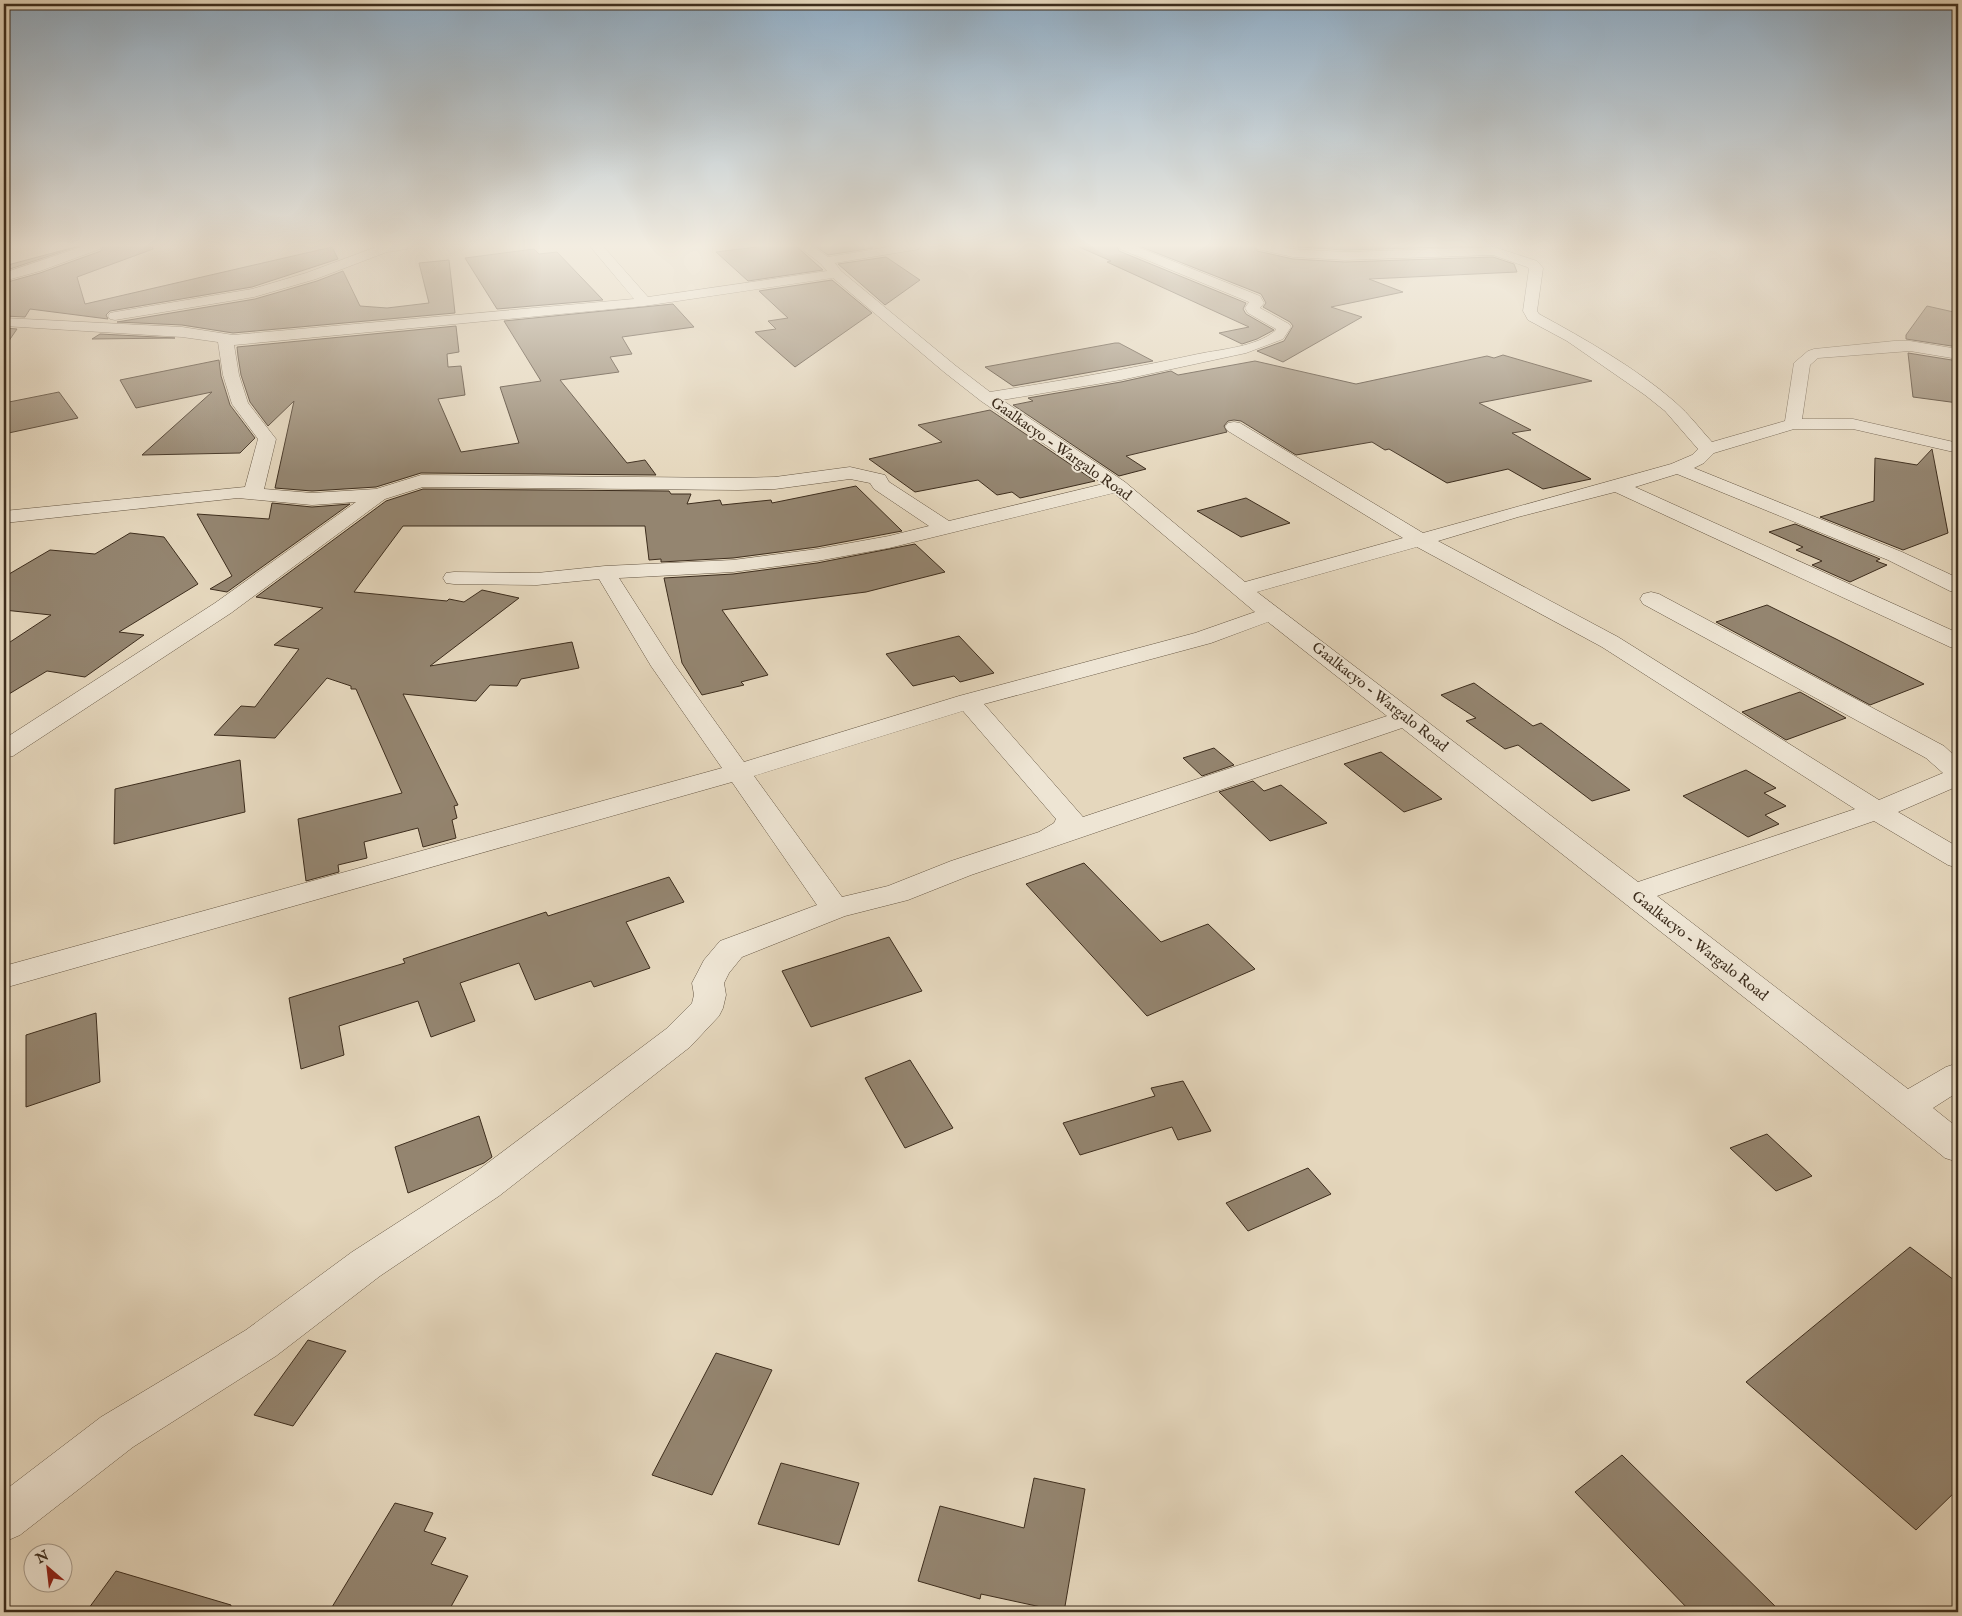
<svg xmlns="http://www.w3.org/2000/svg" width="1962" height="1616" font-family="'IM FELL English',serif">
<rect width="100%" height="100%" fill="#e5d7bd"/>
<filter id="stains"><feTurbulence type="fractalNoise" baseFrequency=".004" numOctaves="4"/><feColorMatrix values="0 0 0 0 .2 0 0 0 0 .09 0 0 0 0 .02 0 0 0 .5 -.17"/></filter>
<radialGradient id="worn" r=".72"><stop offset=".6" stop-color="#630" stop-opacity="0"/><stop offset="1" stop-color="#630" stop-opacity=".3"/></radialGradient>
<path fill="#948570" stroke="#3d2d1d" d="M79,246l-75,25v-5z
M103,246h49l1,3 -76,28 8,27 247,-57 6,12 -86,28 -142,24 -4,4 2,4 -78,-10 -5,8 -21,-1v-33l36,-10 61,-22z
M765,246h31l27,24 -75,11 -32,-29z
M815,246h55l3,2 -45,7z
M1077,246h40l2,5 127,52 -3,6 3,5 28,16 -17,9 -15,5 -23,-11 30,-6 -142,-65 4,-1z
M1139,246h115l3,5 36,8 52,3 148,-5 21,7 3,8 -148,7 34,13 -72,15 31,10 -79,45 -26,-11 27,-10 9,-15 -3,-4 -27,-15 3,-4 -5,-9z
M1285,246h194l-134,4z
M534,249l5,5 18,-2 46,48 -106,9 -32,-51z
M886,257l34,23 -35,25 -47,-41z
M449,260l6,53 -222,20 -51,-8 -65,-3 138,-23 62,-18 26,-10 17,35 27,2 42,-5 -10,-40z
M832,280l40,33 -77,54 -40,-35 21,-3 -8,-8 20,-3 -29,-27z
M673,304l21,23 -72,10 10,17 -22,3 9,15 -59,8 67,83 18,-3 11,15 -235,-2 -45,14 -64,4 -37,-3 19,-87 -26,25 -18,-24 -9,-27 -3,-19 -1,-9 219,-21 3,26 -12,2 1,13 13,-1 4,29 -27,4 23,53 58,-9 -19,-56 41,-6 -37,-60z
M1927,306l31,7v34l-52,-8v-4z
M4,328l13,1 -13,19z
M100,334l75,4 -83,1z
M1115,343h4l34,18 -140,25 -28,-19z
M1908,353l50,8v42l-45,-6z
M1503,355l89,26 -113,22 52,27 -19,3 79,46 -48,10 -35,-20 -61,14 -58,-34 -4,1 -13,-8 -76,13 -55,-34 -7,-1 -6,1 -4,5 3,6 -101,24 20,13 -27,7 -106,-71 20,-4 -5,-3 93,-16 50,-11 7,4 77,-14 101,23 131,-28 7,2z
M219,360l2,16 9,29 25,33 -15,15 -98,2 70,-63 -76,16 -16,-28z
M59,392l19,26 -74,16v-31z
M990,410l105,71 -75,17 -8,-6 -15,3 -19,-15 -63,12 -46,-33 73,-17 -24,-17z
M1932,449l16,84 -45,17 -83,-33 54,-16 1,-43 42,7z
M856,486l46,45 -85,16 -84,11 -72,4v-3l-12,1 -4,-34h-242l-49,66 93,9 2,-2 15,3 18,-12 37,8 -89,68 142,-24 7,26 -58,11 -4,7 -27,-1 -14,16 -73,-7 55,111 -4,1 3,12 -5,2 4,18 -33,9 -5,-19 -54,14 3,16 -29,7 1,7 -33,9 -8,-62 104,-26 -46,-104h-5v-3l-24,-8 -52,60 -61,-3 27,-29 14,1 44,-58 -25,-4 49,-37 -67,-11 130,-96 37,-12 246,2 2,3h20l-4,10 33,-4 2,5 49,-5 1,3z
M1246,498l44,25 -49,14 -44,-26z
M272,503l40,4 38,-3 -123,88 -17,-3 22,-13 -35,-62 72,5z
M1795,524l85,35 -4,2 11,4 -37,17 -38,-17 10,-4 -26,-11 7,-3 -34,-15z
M130,533l34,4 34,47 -79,48 25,3 -59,42 -38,-6 -43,26v-51l47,-31 -47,-5v-33l46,-27 45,4z
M915,544l30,28 -79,20 -144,18 46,65 -27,7 3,3 -42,10 -20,-32 -18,-85 69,-4 84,-11z
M1767,605l69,34 88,45 -54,21 -154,-83z
M959,636l35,37 -34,9 -6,-6 -41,10 -27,-32z
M1474,683l59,43 8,-3 89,67 -38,11 -74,-56 -13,4 -39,-28 10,-3 -35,-23z
M1800,692l46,26 -60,22 -44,-28z
M1214,748l20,17 -32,11 -19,-18z
M1381,752l61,47 -38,13 -60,-48z
M240,760l5,52 -131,32 1,-55z
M1746,770l30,18 -12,5 22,13 -21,9 14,9 -31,13 -65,-41z
M1253,781l11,10 17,-6 46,38 -57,18 -51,-49z
M1084,863l77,79 47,-18 47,45 -108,47 -121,-132z
M669,877l15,25 -58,20 24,46 -56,19 -3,-6 -56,19 -16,-37 -59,20 15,38 -44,16 -13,-36 -79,25 5,29 -43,14 -12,-71 116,-35 -2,-4 143,-47 2,4z
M889,937l33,54 -111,36 -29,-56z
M96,1013l4,69 -74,25v-72z
M910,1060l43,68 -48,20 -40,-70z
M1183,1081l28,50 -33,9 -6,-13 -92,28 -17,-32 92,-27 -4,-8z
M479,1116l13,41 -8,6 -76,30 -13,-46z
M1767,1134l45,42 -36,15 -46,-43z
M1308,1168l23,26 -83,37 -22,-28z
M1910,1247l48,36v206l-42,41 -170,-148z
M308,1340l38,11 -53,75 -39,-11z
M716,1353l56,17 -60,125 -60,-20z
M1622,1455l159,157h-90l-116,-120z
M781,1463l78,20 -20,62 -81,-21z
M1034,1478l51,11 -21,123 -83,-18 -1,5 -62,-18 22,-75 84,22z
M395,1503l38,10 -9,18 22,7 -15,26 37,12 -20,36h-119z
M116,1571l115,34 -1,7h-144z"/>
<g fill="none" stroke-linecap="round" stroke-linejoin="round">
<defs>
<path id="minor" d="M84,246h17l-1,3 -60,22 -36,10v-8z
M379,246h29l-1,3 -20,3 -71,27 -62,18 -139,23 -5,-1 -2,-3 2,-3 5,-1 137,-23 54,-16z
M590,246h13l45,51 179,-26 -6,-7 -23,-18h14l16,11 66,-11h26l-1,3 -5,1 -79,13 6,8 115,95 34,26c70,-11 139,-23 208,-38 25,-5 57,-7 77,-23l1,-2 -28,-16 -3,-5 4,-6 -129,-53 -1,-3h16l125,50 4,7 -4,5 29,16 2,3 -8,12 -37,14 -125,27 -119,20 123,82 120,100 158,-44 -175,-107 -3,-4 3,-4 6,-1 6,1 183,110 248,-69 21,-9 6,-6 -33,-38 -20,-16 -78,-54 -39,-21 -5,-9 6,-42 -2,-2 -34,-12 -148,5 -52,-3 -36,-8 -1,-3h21l16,3 52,3 149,-5 43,14 6,7 -6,43 2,3c46,25 97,54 136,88 14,12 25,27 37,40l73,-21 9,-58 14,-12 6,-2 80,-8h16l48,8v10l-48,-8 -92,7 -8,7 -8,54h51l105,24v10l-105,-24h-59l-80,24 -10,10 -10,5 208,84 56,26v14l-8,-1 -62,-31 -211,-86 -42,13 323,146v16l-8,-2 -335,-155 -97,25 -80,24 180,96 261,163 64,-27 -17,-15 -283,-154 -3,-5 3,-5 8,-2 8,2 285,152 14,13v27l-60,26 60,35v21l-10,-3 -74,-44 -217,75 251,193 38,-22 12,-4v29l-25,16 25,20v34l-13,-4 -139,-112 -404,-318 -431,147 -63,25 -63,16 -103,41 -13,16 -5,10 2,12 -3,13 -4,8 -29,31 -191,149 -119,80 -104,80 -143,91 -113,88 -16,7v-51l97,-74 145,-87 106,-78 121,-78 193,-145 26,-26 2,-8 -2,-12 12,-23 16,-19 97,-36 -85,-123 -728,206v-22l718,-198 -71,-102 -52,-87 -62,6 -83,-1 -8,-1 -3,-5 3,-5 8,-1 83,1 68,-7 128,-6 84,-11 72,-13 40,-10 -55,-37 -4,-6 -20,-4 -75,10 -37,1 -315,-3 -38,12 -154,114 -218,143 -9,2v-19l211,-136 141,-101 -44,3 -74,-7 -234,25v-12l241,-24 13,-48 -26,-35 -9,-29 -5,-33 -36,-5 -178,-11v-8l178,9 51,8 401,-36zM833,278l111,94 37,29 122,83 -154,37 -60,-39 -4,-7 -35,-8 -75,10 -37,1 -317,-3 -45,14 -64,4 -48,-4 12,-50 -28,-36 -9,-28 -5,-30 410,-39zM1114,493l141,119 -60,21 -236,63 -215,66 -70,-98 -55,-86 114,-6 84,-11 72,-13zM1417,547l185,100 253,162 -217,73 -381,-290zM1268,622l119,94 -304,101 -99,-113 227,-61zM963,711l93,108 -2,4 -15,9 -88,29 -63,25 -46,11 -88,-121z"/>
</defs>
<use href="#minor" stroke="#675845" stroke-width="1"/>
<use href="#minor" fill="#eee5d4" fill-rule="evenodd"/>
</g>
<linearGradient id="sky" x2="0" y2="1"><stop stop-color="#90abc1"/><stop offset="0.52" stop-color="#f3ede1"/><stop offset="1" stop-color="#f3ede1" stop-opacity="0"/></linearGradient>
<rect width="1962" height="472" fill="url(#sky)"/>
<g text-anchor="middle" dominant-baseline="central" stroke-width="4" stroke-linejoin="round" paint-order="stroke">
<g font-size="15" fill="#3d2d1d" stroke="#eee5d4">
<text transform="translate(1061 449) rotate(35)">Gaalkacyo - Wargalo Road</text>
<text transform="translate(1380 697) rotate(38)">Gaalkacyo - Wargalo Road</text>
<text transform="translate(1700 946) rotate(38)">Gaalkacyo - Wargalo Road</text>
</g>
</g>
<rect width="1962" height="1616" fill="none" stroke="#e5d7bd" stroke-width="20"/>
<rect x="5" y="5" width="1952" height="1606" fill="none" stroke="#3d2d1d" stroke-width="2.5"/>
<rect x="10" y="10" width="1942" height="1596" fill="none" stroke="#3d2d1d"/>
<g transform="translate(48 1568) rotate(332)"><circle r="24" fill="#eee5d4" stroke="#a79b8b"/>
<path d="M0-4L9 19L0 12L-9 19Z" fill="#8f2418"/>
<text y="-8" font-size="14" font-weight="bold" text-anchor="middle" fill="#3d2d1d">N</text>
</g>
<rect width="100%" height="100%" filter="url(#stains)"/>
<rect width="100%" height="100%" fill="url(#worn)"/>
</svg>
